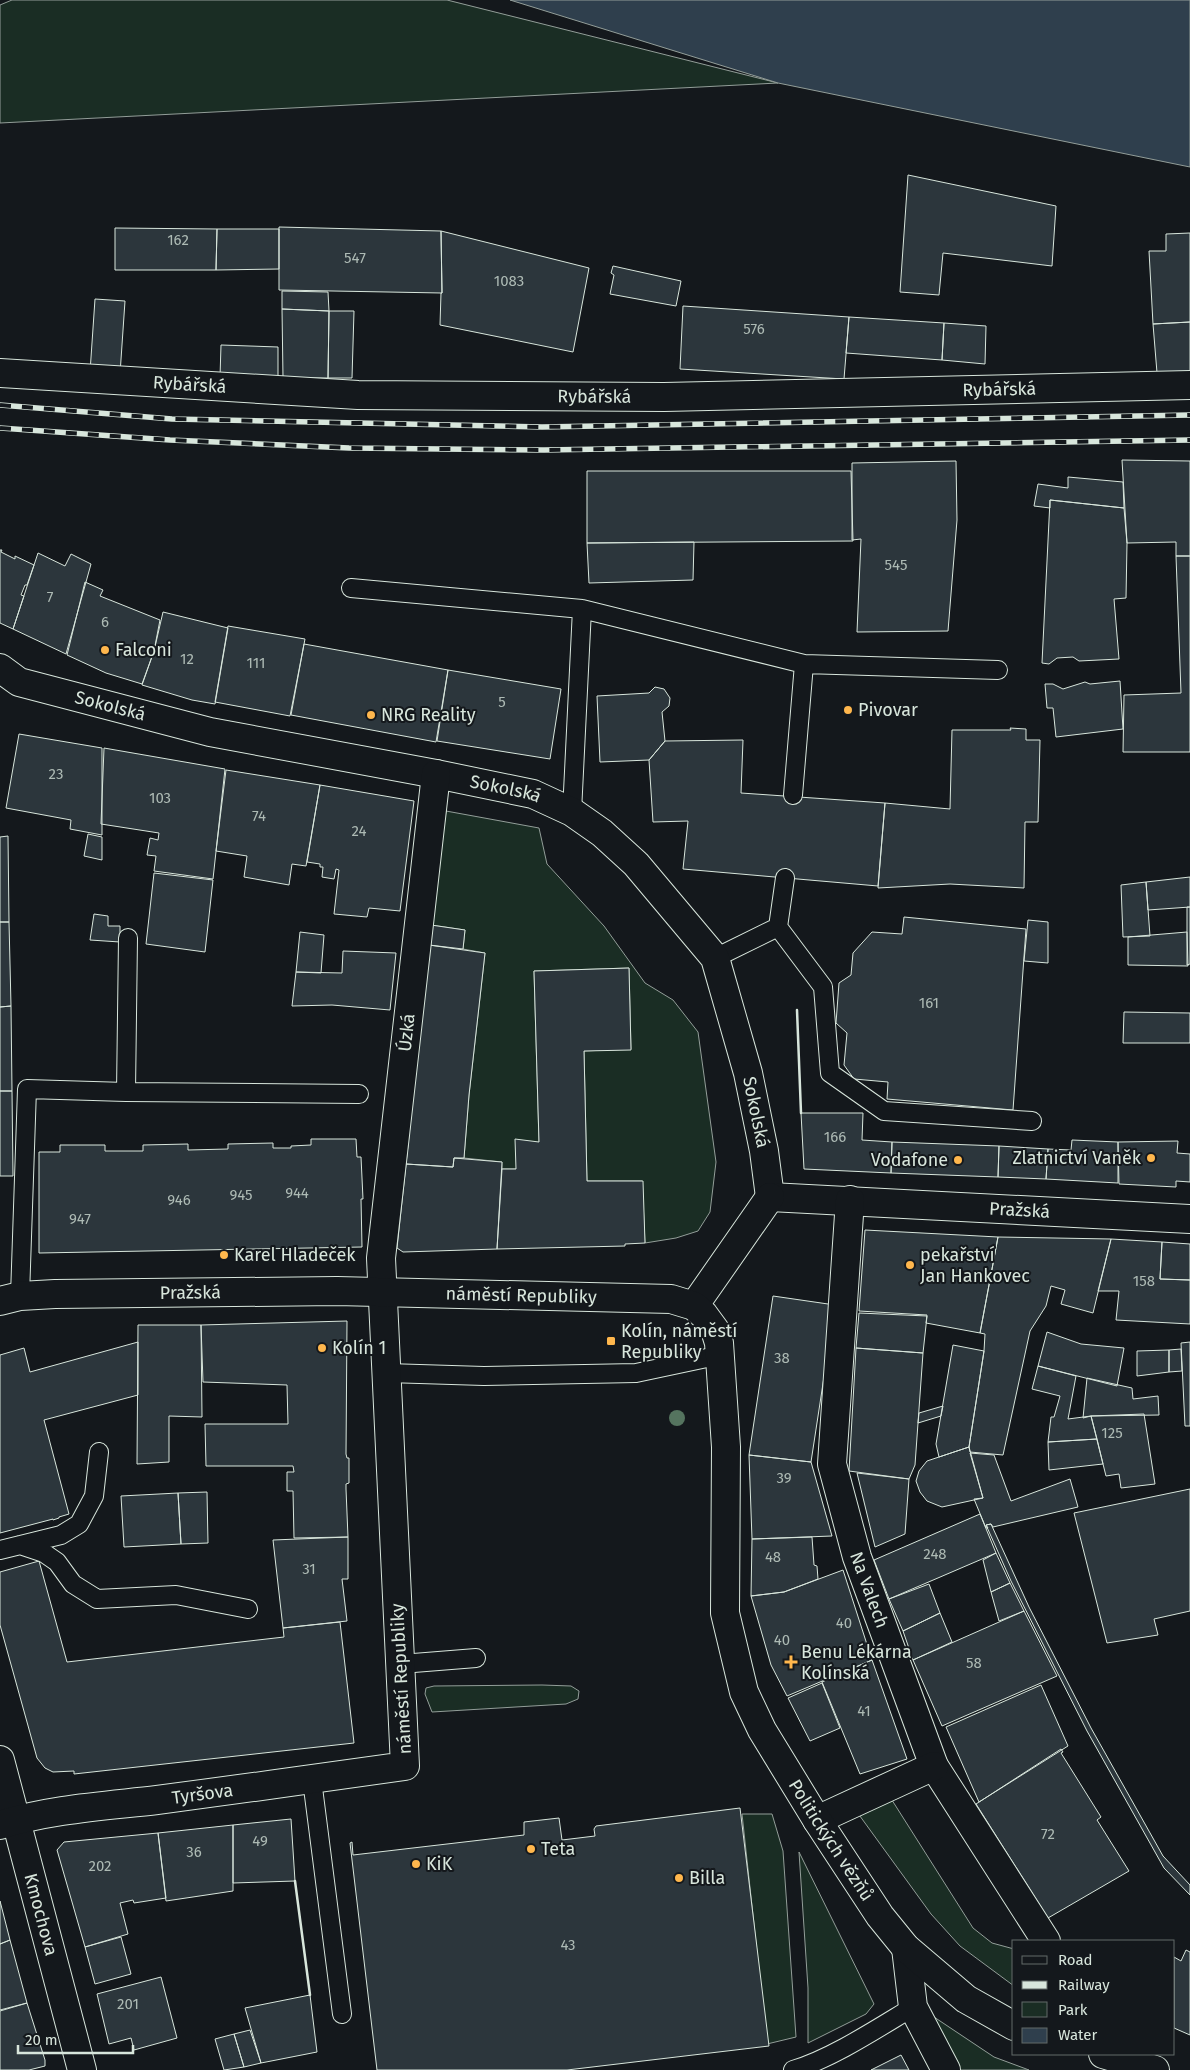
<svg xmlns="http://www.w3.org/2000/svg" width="1190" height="2070" font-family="'Fira Sans',sans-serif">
<rect width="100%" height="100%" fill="#14181c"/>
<path fill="#1a2d24" stroke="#939e99" d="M12,0h435l331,83 -778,40v-118z
M446,811l93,17 8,36 57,62 41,57 28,17 25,32 18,130 -6,50 -12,19 -22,7 -31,5 -3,-62h-55l-3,-130 47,-2 -2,-81 -95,3 5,171 -23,27h-14v-7l-38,-4 5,-63 16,-142 -22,-4 2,-19 -34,-5z
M542,1685l29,1 8,5 -1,8 -12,5 -134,8 -7,-18 1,-6 8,-2z
M890,1797l83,131 19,15 22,6v37l-54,-40 -29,-32 -74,-102z
M742,1814h30l11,37 13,186 -29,7z
M799,1852l75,152 -8,10 -58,29v-55z
M934,2017l60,40 35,13h-70z"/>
<path fill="#2f3f4d" stroke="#939e99" d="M510,0h680v167l-412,-84z"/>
<path fill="#2c363c" stroke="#d8e6dc" d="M908,175l148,31 -4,60 -109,-13 -4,42 -39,-3z
M279,227l162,4 1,62 -163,-3z
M115,228l102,1 -1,41h-101z
M217,229h62v40l-63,1z
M441,231l148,37 -16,84 -133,-27 1,-32h1z
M1190,233v89l-37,2 -4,-73h17v-17z
M613,266l68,15 -5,25 -66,-12 4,-19 -3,-2z
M282,291l46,1 1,19 -47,-2z
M95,299l30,2 -5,73 -30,-2z
M683,306l166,11 -5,62 -164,-10z
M282,309l47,2 -1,67h-45z
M329,311h25l-2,67h-24z
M849,317l95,6 -2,37 -96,-7z
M1190,322v61l-32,2 -5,-61z
M944,323l42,3 -1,38 -43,-4z
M221,345l57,2v32l-58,-2z
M1122,460l68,1v95h-14v-14l-49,1z
M956,461l1,59 -9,111 -91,1 4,-93 -9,1v-77z
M587,471h264l2,70 -266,2z
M1068,477l55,5 1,26 -74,-8v8l-16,-2 4,-22 30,4z
M1050,500l74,8 3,35 -1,55 -12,1 5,60 -40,2 -6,-4 -16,1 -8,6 -7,-1z
M694,542l-1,38 -104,3 -2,-40z
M0,550h2l-1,2 14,7v-3l19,9 -7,20h-2l-4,10 3,1 -11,33 -13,-6z
M38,553l27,13 6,-12 20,10 -25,90 -53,-25z
M1176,556h14v196h-67l1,-57 57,-2z
M85,582l18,8 -3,6 60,24 -6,31 -12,33 -36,-11 -39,-18z
M163,612l65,16 -13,76 -23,-4 -50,-15 12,-34z
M228,626l77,13 -15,77 -75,-14z
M304,644l144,26 -12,72 -145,-27z
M448,670l113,19 -11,70 -113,-18z
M1120,681l3,48 -67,8 -3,-29h-6l-2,-24h8l10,5 22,-7 5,2z
M655,687l9,2 6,9 -1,8 -7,6 3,29 -16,19 -49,2 -3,-66 52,-3z
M1010,728l16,1v11h14l-2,82h-13l-1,66 -74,-4 -72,4 7,-85 65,6 2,-79h59z
M19,734l83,14v87l-32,-6 1,-9 -65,-12z
M743,740l-2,53 144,10 -7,83 -195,-17 5,-48 -35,1 -4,-62 16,-19z
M104,748l121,21 -12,110 -59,-8 2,-15 -9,-1 3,-17 8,2 1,-7 -58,-9z
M226,770l94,15 -14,81 -14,-2 -3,21 -45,-8 3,-21 -31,-5z
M320,785l94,16 -14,110 -31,-3 -2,9 -33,-3 5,-44 -3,-1 -2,10 -12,-2 1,-10h-3v-3l-13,-2z
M88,834l14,3v23l-18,-4z
M8,836l1,86h-9v-85z
M154,873l59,7 -8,72 -59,-8z
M1190,877v30l-42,3 -2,-28z
M1146,882l4,54 -27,1 -2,-52z
M1187,907h3v57l-3,1z
M94,914l14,2v10h12v16l-30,-2z
M904,917l122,12 -13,181 -126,-11 1,-17 -34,-3 -10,-14 3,-32 -11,-10 3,-40 12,-8 2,-22 19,-21 30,2z
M1028,920l20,2v41l-24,-2z
M0,922h9l2,84 -11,1z
M431,925l34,5 -2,19 -34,-4z
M300,932l24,3 -3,38 -25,-1z
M1187,932l1,34 -60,-1v-28z
M429,945l56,8 -16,142 -5,63h-10l-1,9 -47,-3z
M343,951l53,2 -6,57 -58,-5 -40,1 4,-34 46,1z
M629,968l2,82 -47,1 3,130h56l2,62 -20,1v2l-128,3 5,-80h14l-1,-30 24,3 -5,-171z
M11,1006l1,85h-12v-84z
M1124,1012l66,1v30h-67z
M0,1091h12l1,85h-13z
M801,1113h62l-1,27 30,2 -1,31 -87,-4z
M311,1139h45l1,18h4l2,42h-2l1,48 -323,6v-101h21v-7h45v6h38v-6l45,-1v6l40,-1v-5l45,-1v5h18v-2l20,-1z
M1072,1140l46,2v41l-72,-4 2,-30 23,1z
M1178,1141l-1,12 13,1v28l-14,-1v6l-57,-3 -1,-42z
M892,1142l107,4 -1,31 -107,-4z
M999,1146l49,3 -2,30 -48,-2z
M454,1158l48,4 -5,87 -94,3 -6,-4 9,-84 47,3z
M865,1230l133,7 -18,96 -54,-10 1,-8 -68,-4z
M998,1237l113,2 -18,74 -32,-9 4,-14 -14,-4 -5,20 -16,25 -27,124 -33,-3 -1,-5 15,-96 1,-17 -5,-1z
M1111,1239l51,3 -2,37 30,1v44l-74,-4 3,-29h-21z
M1162,1242l28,2v36l-30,-1z
M773,1296l62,9 -24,157 -62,-7z
M859,1313l68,3 -4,37 -67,-5z
M347,1321l-1,133 1,4h2v25l-3,1v5l2,48 -54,1 -1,-47h-6v-19h7l-1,-6h-87l-1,-42h83l-1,-39 -84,-3 -2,-57z
M138,1325h63l1,92 -33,-1v46l-32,2z
M1047,1332l34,12 43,4 -7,38 -79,-20z
M138,1342v53l-94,25 25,94 -10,3v1l-6,2v-1l-53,14v-178l24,-7 6,24z
M1190,1342v84h-5l-4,-83z
M953,1345l31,6 -15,96 -30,10 -3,-13z
M856,1348l67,5 -8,112 -6,14 -60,-8z
M1181,1349l1,22 -13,1v-22z
M1169,1350v22l-32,4v-25z
M1038,1366l38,10 -8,43 23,-3 6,23 -49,3 3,-25h3l6,-21 -28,-7z
M1087,1378l45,10 1,11 25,-3 1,19 -68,1 -8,2z
M943,1406l-2,10 -23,7 1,-10z
M1144,1414l11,70 -34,4 -2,-14 -13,2 -15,-60z
M1097,1439l6,25 -54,6 -1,-28z
M969,1447l14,51 -41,9 -15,-6 -7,-9 -4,-11 3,-10 8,-10z
M970,1453l24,2 17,46 59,-22 8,28 -85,20 -2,-3 -5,1 2,3h-2l-12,-29 9,-1z
M749,1455l62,7 21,74 -80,3z
M857,1473l52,6 -4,55 -30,13z
M1190,1489v122l-36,8 4,16 -51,8 -33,-130z
M207,1492l1,51 -27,1 -3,-51z
M178,1493l3,51 -57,3 -3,-51z
M980,1514l16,39 -107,46 -15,-39z
M991,1524l38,83 62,121 72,128 27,29v10l-26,-27 -77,-137 -76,-150 -25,-56z
M348,1537v42h-6l5,42 -64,7 -10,-88z
M812,1537l2,28 3,1 1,13 -34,13 -33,4 1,-57z
M996,1553l14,30 -19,9 -8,-32z
M39,1561l28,101 217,-25 -1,-9 57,-6 14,121 -280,31v-3l-21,1 -8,-4 -8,-10 -37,-133v-53z
M843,1570l29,90 -85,36 -16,-31 -20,-69 33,-4z
M1010,1583l14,28 -25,10 -8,-29z
M929,1584l11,29 -37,18 -14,-32z
M1024,1611l33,65 -115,50 -29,-66z
M940,1613l12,29 -39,18 -10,-29z
M872,1660l35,99 -47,15 -38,-92z
M822,1683l18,45 -30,13 -22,-43z
M1041,1685l27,61 -89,56 -33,-75z
M1061,1749l2,3 -2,1 40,64 -4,3 32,51 -81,47 -72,-114z
M740,1808l29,238 -202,24h-190l-27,-227 2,-1 1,13 171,-20v-13l35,-4 3,22 33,-4 -1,-7 2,-3z
M291,1819l4,62 -62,2v-58z
M233,1825v66l-67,10 -8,-68z
M158,1833l8,65 -32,5 -1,-3 -13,3 8,31 -43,13 -28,-97 7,-8z
M0,1901l10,39 -10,4z
M121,1937l10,37 -36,10 -10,-37z
M10,1940l17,63 -27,7v-66z
M1186,1950l4,2v83l-16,-7v-71l7,4z
M161,1977l16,61 -43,12 -3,-12 -22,6 -12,-50z
M310,1995l7,57 -56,11 -16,-55z
M27,2003l18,57v6l-16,4h-29v-59z
M250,2030l11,33 -17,4 -10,-33z
M234,2034l10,33 -20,3 -9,-31z
M901,2055l8,15h-38z"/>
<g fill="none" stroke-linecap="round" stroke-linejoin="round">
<defs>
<path id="lane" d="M351,588l231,21
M793,795l11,-131
M572,812l10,-203 222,55 194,6
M778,927l45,60 7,86 54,38 148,10
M128,938l-2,154 233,2
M715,958l63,-31 7,-49
M20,1296l7,-207 99,3
M387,1373l97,3 152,-3 85,-18
M20,1545l24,8 13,9 16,22 24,15 79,-4 72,14
M0,1550l61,-15 18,-11 15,-28 5,-44
M401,1664l75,-6
M312,1780l30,234
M793,2070c38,-11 85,-42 120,-63"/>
<g id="street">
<path id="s1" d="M0,373l358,22 306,2 526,-12"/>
<path id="s2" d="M0,668l19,14 191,50 226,42 97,20 39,18 30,21 34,31 79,94 33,115 16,78 6,46"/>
<path id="s3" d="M770,1197l420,22"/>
<path id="s4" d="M850,1200l-18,264 25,93 77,209 112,175"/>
<path d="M694,1306l76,-109"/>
<path id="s5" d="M0,1760l82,310"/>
<path d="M817,1820l117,-54"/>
<path id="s6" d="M0,1825c50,-16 105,-19 157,-25 83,-11 165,-22 248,-34l-24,-508 55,-484"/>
<path d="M906,1948l7,59 33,63"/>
</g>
<g id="secondary">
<path id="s7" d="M0,1301l20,-5 35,-2 282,-3 334,8 23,7 10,9 11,15 4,13 7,104 -1,166 19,79 18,38 55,90 63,96 26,32 60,51 48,27"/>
<path d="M1103,2054l52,16"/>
</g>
</defs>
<use href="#lane" stroke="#d8e6dc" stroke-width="20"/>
<use href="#street" stroke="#d8e6dc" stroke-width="30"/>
<use href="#secondary" stroke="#d8e6dc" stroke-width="30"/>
<use href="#lane" stroke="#14181c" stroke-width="18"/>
<use href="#street" stroke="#14181c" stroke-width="28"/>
<use href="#secondary" stroke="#14181c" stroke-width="28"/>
<defs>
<path id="rail" d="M0,405l172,14 370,8 648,-12
M0,428l170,12 179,8 195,2 646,-10"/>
</defs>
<use href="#rail" stroke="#d8e6dc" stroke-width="5.5"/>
<use href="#rail" stroke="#14181c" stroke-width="4" stroke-dasharray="11" stroke-linecap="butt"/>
<path stroke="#d8e6dc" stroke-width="2.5" d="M797,1010l4,103
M295,1881l15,114"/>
</g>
<circle fill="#55745f" cx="677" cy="1418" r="8"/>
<g fill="#ffb74d" stroke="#14181c" stroke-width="2">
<circle cx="105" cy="650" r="5"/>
<circle cx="848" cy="710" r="5"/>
<circle cx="371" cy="715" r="5"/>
<circle cx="1151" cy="1158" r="5"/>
<circle cx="958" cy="1160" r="5"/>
<circle cx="224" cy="1255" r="5"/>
<circle cx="910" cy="1265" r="5"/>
<rect x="606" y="1336" width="10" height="10" rx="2.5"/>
<circle cx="322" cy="1348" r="5"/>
<path d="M788.5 1654.5h5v5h5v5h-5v5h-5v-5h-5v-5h5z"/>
<circle cx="531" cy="1849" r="5"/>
<circle cx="416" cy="1864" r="5"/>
<circle cx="679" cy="1878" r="5"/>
</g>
<g text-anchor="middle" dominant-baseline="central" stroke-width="4" stroke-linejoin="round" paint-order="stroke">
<g font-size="15" fill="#adbab4">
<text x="178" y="240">162</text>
<text x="355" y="258">547</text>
<text x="509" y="281">1083</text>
<text x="754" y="329">576</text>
<text x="896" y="565">545</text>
<text x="50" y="597">7</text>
<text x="105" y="622">6</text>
<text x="187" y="659">12</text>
<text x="256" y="663">111</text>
<text x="502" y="702">5</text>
<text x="56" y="774">23</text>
<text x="160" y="798">103</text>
<text x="259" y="816">74</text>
<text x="359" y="831">24</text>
<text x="929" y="1003">161</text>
<text x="835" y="1137">166</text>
<text x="297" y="1193">944</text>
<text x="241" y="1195">945</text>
<text x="179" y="1200">946</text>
<text x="80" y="1219">947</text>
<text x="1144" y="1281">158</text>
<text x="782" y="1358">38</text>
<text x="1112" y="1433">125</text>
<text x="784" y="1478">39</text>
<text x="935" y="1554">248</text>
<text x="773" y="1557">48</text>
<text x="309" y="1569">31</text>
<text x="844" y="1623">40</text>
<text x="782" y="1640">40</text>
<text x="974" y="1663">58</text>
<text x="864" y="1711">41</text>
<text x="1048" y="1834">72</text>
<text x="260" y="1841">49</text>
<text x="194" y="1852">36</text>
<text x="100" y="1866">202</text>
<text x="568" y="1945">43</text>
<text x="128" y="2004">201</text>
</g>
<g font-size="18" fill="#d8e6dc" stroke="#14181c">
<text stroke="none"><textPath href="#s1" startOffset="190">Rybářská</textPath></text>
<text stroke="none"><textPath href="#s1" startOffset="1000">Rybářská</textPath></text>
<text stroke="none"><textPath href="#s1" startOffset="595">Rybářská</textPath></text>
<text stroke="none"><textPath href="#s2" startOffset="118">Sokolská</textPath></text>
<text stroke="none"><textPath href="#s2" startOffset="522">Sokolská</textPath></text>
<text stroke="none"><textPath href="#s6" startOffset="1145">Úzká</textPath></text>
<text stroke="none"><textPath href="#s2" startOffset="958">Sokolská</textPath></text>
<text stroke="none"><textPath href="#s3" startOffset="250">Pražská</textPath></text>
<text stroke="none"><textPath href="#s7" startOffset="191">Pražská</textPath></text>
<text stroke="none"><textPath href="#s7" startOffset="522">náměstí Republiky</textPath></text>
<text stroke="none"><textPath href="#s4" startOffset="396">Na Valech</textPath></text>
<text transform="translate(401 1679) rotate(-93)">náměstí Republiky</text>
<text stroke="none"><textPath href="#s6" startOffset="205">Tyršova</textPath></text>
<text stroke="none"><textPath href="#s7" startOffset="1265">Politických vězňů</textPath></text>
<text stroke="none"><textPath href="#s5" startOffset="160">Kmochova</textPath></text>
</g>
<g font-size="18" fill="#d8e6dc" stroke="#14181c" text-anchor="start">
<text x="115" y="650">Falconi</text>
<text x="858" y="710">Pivovar</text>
<text x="381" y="715">NRG Reality</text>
<text x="1141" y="1158" text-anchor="end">Zlatnictví Vaněk</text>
<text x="948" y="1160" text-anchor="end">Vodafone</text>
<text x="234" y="1255">Karel Hladeček</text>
<text x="920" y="1255">pekařství<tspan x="920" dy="21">Jan Hankovec</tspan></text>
<text x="621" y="1331">Kolín, náměstí<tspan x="621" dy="21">Republiky</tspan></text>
<text x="332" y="1348">Kolín 1</text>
<text x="801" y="1652">Benu Lékárna<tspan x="801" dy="21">Kolínská</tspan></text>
<text x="541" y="1849">Teta</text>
<text x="426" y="1864">KiK</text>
<text x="689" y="1878">Billa</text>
</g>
</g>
<rect x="1012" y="1940" width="162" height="115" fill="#14181c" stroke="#626a69"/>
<rect x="1022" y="1956" width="25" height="8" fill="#14181c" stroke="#626a69"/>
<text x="1058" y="1965" font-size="15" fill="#d8e6dc">Road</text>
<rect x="1022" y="1981" width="25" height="8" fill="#d8e6dc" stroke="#626a69"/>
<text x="1058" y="1990" font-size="15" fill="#d8e6dc">Railway</text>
<rect x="1022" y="2002" width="25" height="15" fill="#1a2d24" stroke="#626a69"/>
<text x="1058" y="2015" font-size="15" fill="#d8e6dc">Park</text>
<rect x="1022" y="2028" width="25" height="15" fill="#2f3f4d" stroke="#626a69"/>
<text x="1058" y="2040" font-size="15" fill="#d8e6dc">Water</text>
<path d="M18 2045v8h115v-8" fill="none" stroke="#d8e6dc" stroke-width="2.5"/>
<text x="25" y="2045" font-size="15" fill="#d8e6dc" stroke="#14181c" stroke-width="4" paint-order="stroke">20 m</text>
</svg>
